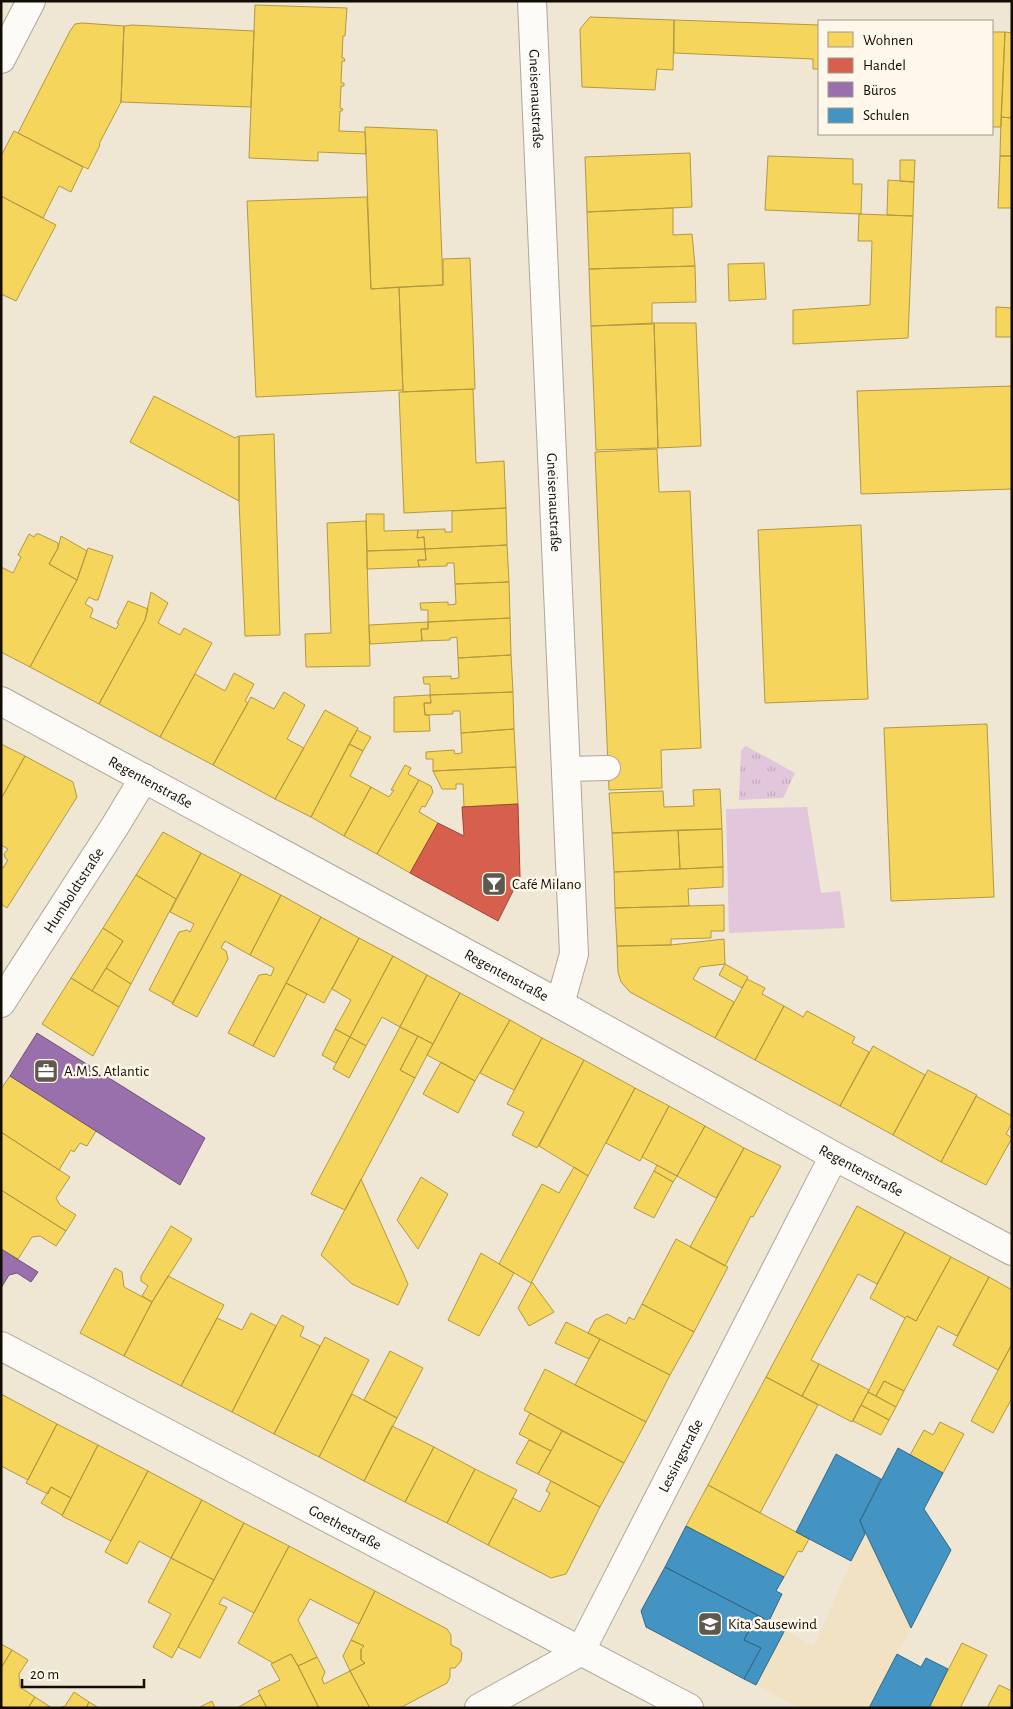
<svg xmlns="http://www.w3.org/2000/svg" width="1013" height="1709" font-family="'Alegreya Sans',sans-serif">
<defs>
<pattern id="park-tufts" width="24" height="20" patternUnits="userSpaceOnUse" patternTransform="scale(1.25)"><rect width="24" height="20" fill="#e2c6dc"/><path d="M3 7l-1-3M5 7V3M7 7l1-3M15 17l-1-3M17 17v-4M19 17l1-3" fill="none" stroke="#c1a9bb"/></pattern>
</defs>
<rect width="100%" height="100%" fill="#efe6d3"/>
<path fill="#f2e2c4" d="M865,1534l46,94 -42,80h-69l-154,-81 -5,-16 24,-44 104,54 45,26 37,-86z"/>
<path fill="#e2c6dc" d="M807,807l14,86 19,-2 5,37 -116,5 -3,-124z"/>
<path fill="url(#park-tufts)" d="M746,746l49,27 -12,25 -44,2 2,-49 2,-3z"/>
<path fill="#f6d55c" stroke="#b29941" d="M255,5l92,3 -2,28h-2l-1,22h2l1,3h-3l-1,22h3v3h-3l-1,22 3,1 -1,2h-2l-1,20 26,1 1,22 -48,-2v9l-69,-3z
M590,17l84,3 -1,50 -16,-1 -2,21 -73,-3 -2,-58z
M674,20l145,5v44h-6v-10l-139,-6z
M82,23l42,3 -3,76 -22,42 1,1 -12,24 -70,-36 52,-102 5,-7z
M132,25l122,6 -3,76 -130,-5 3,-76z
M992,32h13l-4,95h-9z
M1005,32l7,1v85l-11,-1z
M1001,117l11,1v38h-12z
M365,127l72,3 6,155 -72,4z
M14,131l69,36 -12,25 -12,-6 -16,32 -42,-22v-40z
M690,153l2,54 -105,5 -2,-55z
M768,156l85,3v25h9l-1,30 -96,-4z
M1000,156h12v52h-14z
M900,160h15l-1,22 -14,-1z
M888,180l26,2 -1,34 -26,-1z
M1,196l55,29 -40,76 -15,-7z
M367,197l4,92 28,-2 4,103 -147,7 -9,-196z
M673,208v27l19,-1 3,32 -106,3 -2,-57z
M859,214l54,2 -5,122 -115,6v-34l77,-5 2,-64h-14z
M470,258l5,131 -72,3 -4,-105 44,-2v-26z
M764,263l2,36 -37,2 -1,-37z
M695,266l1,36 -44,1v21l-61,2 -2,-57z
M996,307l16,1v29h-16z
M654,323l4,125 -62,2 -5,-124z
M654,323h42l5,123 -43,2z
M1012,386v103l-151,5 -4,-103z
M473,389l3,74 28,-2 2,47 -102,5 -5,-121z
M154,396l81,42 4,-2v65l-109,-59z
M274,434l6,201 -35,1 -6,-135v-65z
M657,449l2,43 31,-1 11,257 -40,2 1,38 -53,2 -14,-338z
M506,508l1,37 -82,4 -1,-12 -7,1 1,-8 27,-1v3h7v-21z
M366,514h18v17l34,-1 -1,8 7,-1 1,12 -58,2z
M366,521l4,145 -64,1 -1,-33 26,-1 -4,-110z
M861,525l7,174 -103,4 -7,-173z
M29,534l5,3 2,-3h3l19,9v5l-9,16 28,16 -47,87 -29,-15v-85l12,6 8,-16 -3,-2z
M61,536l26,15 -10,29 -28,-16 9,-16z
M507,545l2,37 -54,2 -1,-21h-7v3l-28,1 -1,-7h8l-1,-11z
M88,548l25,8 -15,44h-3l-6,-3 -4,7 7,4 1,2 -3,7 26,12 3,-5 -2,-1 11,-22 20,8 -3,11 -46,84 -69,-37 47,-87z
M425,549l1,11h-8l1,7 -52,2v-18z
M509,582l1,36 -82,4v-12h-7l-1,-7 28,-1v3l8,-1 -1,-20z
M151,592l17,11 -10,20 22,12 4,-7 28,15 -52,94 -61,-33 46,-84z
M510,618l1,37 -53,3 -1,-21 -7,1v2l-28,1 -1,-12h7v-7z
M428,622v7h-7l1,12 -52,3 -1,-19z
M511,655l2,37 -83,3v-11h-6l-1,-7 28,-1v3l8,-1 -1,-20z
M234,673l20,11 -9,17 3,2 -35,62 -53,-28 35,-63 30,17z
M284,692l21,13 -18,34 17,9 -29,51 -62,-34 38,-68 23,12z
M513,692l1,37 -53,4 -1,-22h-7v3l-28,1 -1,-12h7l-1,-8z
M430,695l1,8h-7l1,12h4l1,16 -36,1v-35z
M325,710l33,18 -47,89 -36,-18z
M987,724l7,173 -103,4 -7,-173z
M514,729l2,38 -83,4v-12h-7v-7l28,-2 1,4 7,-1 -1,-20z
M357,730l14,7 -8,14 -14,-7z
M1,744l24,12 -24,43z
M349,744l14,7 -13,25 21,11 -27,49 -33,-19z
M25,756l48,26 4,15 -70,111 -6,-4v-37l2,1 5,-8 -3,-2 -1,-4 4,-5 -7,-4v-46z
M405,765l6,3 -3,6 11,6 -42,74 -33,-18 27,-49 18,10 5,-7h-3z
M516,767l2,37 -54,3 -1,-23h-7v5h-14l-9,-18z
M419,780l12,6 2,6 -8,15 -3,-1 -3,6 19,11 -28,50 -33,-19z
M720,789l2,40 -110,4 -3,-40 54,-2 1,16 30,-1 -1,-16z
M722,829l1,38 -43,2 -2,-39z
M678,830l2,39 -66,3 -2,-39z
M163,832l38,21 -25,46 -40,-24z
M201,853l40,21 -68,129 -24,-13 30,-58 8,-2 3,2 4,-8 -24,-12z
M723,867v20l-35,2 1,17 -74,2 -1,-36z
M241,874l40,21 -31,60 -25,-14 -4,7 5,3 2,8 -31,58 -25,-13z
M136,875l40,24 -45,85 -25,-16 17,-27 -20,-13z
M281,895l40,22 -68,129 -25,-13 31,-58 7,-1 5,2 3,-8 -24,-13z
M724,905v26h-13v7l-40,1v6l-54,1 -2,-38z
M321,917l38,21 -35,65 -38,-20z
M103,928l20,13 -31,50 -21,-13z
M359,938l34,18 -43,81 -15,-8 16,-29 -19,-11z
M724,939l1,25 -25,3 -7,12 41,23 -19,36 -85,-46 -9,-10 -3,-10 -1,-26 54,-1z
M393,956l34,19 -27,52 -18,-10 -16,29 -16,-9z
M725,964l23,13 -6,11 -23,-13z
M106,968l25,16 -12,23 -27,-16z
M427,975l33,18 -27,51 -33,-17z
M71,978l48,29 -26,49 -51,-32z
M747,979l18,9 -3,6 22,12 -29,54 -40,-22z
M286,983l21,11 -33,63 -21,-11z
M460,993l50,27 -35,61 -48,-26z
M784,1006l19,11 4,-6 48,26 -3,6 17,9 -29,54 -85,-46z
M510,1020l32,18 -28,52 -34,-17z
M400,1027l18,9 -18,34 15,8 -70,132 -34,-16z
M335,1029l15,8 -14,26 -14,-8z
M418,1036l15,8 -18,34 -15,-8z
M350,1037l16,9 -17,32 -16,-9z
M542,1038l42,22 -47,88 -25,-13 12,-23 -17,-8z
M873,1046l52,29 -32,60 -53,-29z
M584,1060l51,28 -47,88 -49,-30z
M441,1062l34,19 -17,32 -35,-19z
M928,1070l49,25 -36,67 -48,-27z
M10,1076l86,55 -9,15 -7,-3 -6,9 -3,-2 -12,20 -58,-38v-43z
M635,1088l34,18 -29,55 -34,-18z
M976,1096l36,20v7l-6,11 6,4 -26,47 -45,-23z
M669,1106l36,20 -28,50 -35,-19z
M705,1126l39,22 -28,50 -39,-22z
M1,1132l69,45 -14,21 4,7 16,10 -10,16 -65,-41z
M744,1148l37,18 -28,51 -2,-1 -26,50 -35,-19z
M657,1165l20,11 -4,6 -19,-11z
M574,1167l14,9 -57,107 -32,-19 43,-80 17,9z
M654,1171l19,11 -19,36 -20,-10z
M421,1177l27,17 -30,55 -21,-29z
M361,1179l47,105 -10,21 -46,-21 -31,-29z
M1,1190l65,41 -10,15 -16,-10 -8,1 -14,22 -17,-10z
M857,1206l48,26 -28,52 -19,-10 -47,86 8,4 -17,32 -36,-19z
M171,1226l21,13 -40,63 -10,-6 6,-10 -7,-5v-5z
M905,1232l46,25 -35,64 -9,-5 -2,2 -35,-20z
M676,1239l52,28 -34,65 -52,-28z
M481,1253l33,20 -35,63 -31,-16z
M951,1257l38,20 -32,59 -19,-10 -34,65 -20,-10 -8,15 -8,-4 37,-74 2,-2 9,5z
M115,1268l7,4 2,15 28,15 -28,54 -44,-23z
M168,1276l56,29 -43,81 -57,-30 28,-54z
M989,1277l23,13v54l-14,26 -45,-25z
M532,1282l22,30 -25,14 -11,-18z
M642,1304l52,28 -24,43 -82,-42 7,-13 12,-6 19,10 3,-7 5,3z
M251,1313l25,13 -44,86 -51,-26 36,-68 25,12z
M282,1315l22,12 -4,9 20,10 -46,88 -42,-22z
M566,1322l34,17 -11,20 -34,-16z
M325,1337l44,23 -50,97 -45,-23z
M600,1339l70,36 -24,47 -71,-37z
M1012,1344v54l-19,35 -22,-12z
M390,1351l33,17 -26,50 -33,-18z
M819,1364l50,26 -17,32 -50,-26z
M545,1369l101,53 -22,41 -100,-53z
M766,1377l52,28 -58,108 -52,-28z
M884,1381l20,10 -8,16 -20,-11z
M868,1392l28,15 -7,13 -28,-15z
M1,1394l56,30 -29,56 -27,-14z
M352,1394l45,24 -33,63 -45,-24z
M861,1405l28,15 -8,15 -28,-14z
M530,1413l32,18 -11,20 -32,-17z
M940,1422l24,12 -21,39 -33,-18 14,-25 9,5z
M57,1424l41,21 -27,53 -20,-11 -3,7 -22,-11z
M392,1426l42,21 -29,55 -41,-21z
M562,1431l62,32 -24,44 -62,-33z
M529,1440l22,11 -13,23 -22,-11z
M98,1445l50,26 -37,70 -49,-25z
M434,1447l41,22 -28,54 -42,-21z
M475,1469l42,21 -29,55 -41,-22z
M148,1471l54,29 -31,58 -32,-17 -12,23 -22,-12z
M551,1481l49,26 -34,67 -15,4 -63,-33 25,-47 27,14 10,-19 -4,-2z
M708,1485l101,54 -7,13 -4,-1 -14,26 -98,-51z
M51,1487l20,11 -9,17 -21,-12z
M202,1500l42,23 -30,57 -43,-22z
M244,1523l45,23 -35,67 -31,-16 -4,7 8,3 -27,51 -22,-11z
M289,1546l86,45 -16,33 -49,-25 -12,21 19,37 -19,9 -7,-12 -18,9 -35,-20z
M171,1558l43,22 -42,78 -19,-11 18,-33 -23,-12z
M375,1591l72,38 4,6v10l8,4 3,4 -1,8 -6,7h-5v9l-3,6 -47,25h-30l-20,-37 15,-8 -4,-3v-11l3,-3 -13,-6z
M351,1640l13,6 -3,3v11l4,3 -15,8 -7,-15z
M962,1643l25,12 -27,53h-25l-5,-3z
M1,1644l11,6 -11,18z
M12,1650l16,10 -9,14 1,13 15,10 -7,11h-23l-4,-2v-38z
M291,1654l7,12 21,42h-52l-9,-17 22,-11 -9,-16z
M317,1657l8,15 -3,7 2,5 26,-13 20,37h-51l-21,-42z
M999,1685l13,6v17h-25z
M74,1692l15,10 -3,6h-27l6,-2z
M260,1695l7,13h-30z
M35,1697l17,11h-24z
M212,1701l3,7h-17z
M89,1702l10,6h-13z"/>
<path fill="#d6604d" stroke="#9b4737" d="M518,804l2,73 -22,44 -88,-48 28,-50 26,13 -2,-29z"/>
<path fill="#9970ab" stroke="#705279" d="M37,1033l168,105 -25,47 -170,-109z
M1,1249l37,23 -7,10 -14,-9 -8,2 -8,13z"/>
<path fill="#4393c3" stroke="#346a89" d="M898,1448l45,25 -19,36 27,41 -40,78 -51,-107z
M836,1454l45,25 -21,42 5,13 -14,27 -55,-29z
M686,1526l98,51 -8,14 6,3 -13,27 -104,-54z
M665,1567l92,48 -13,25 17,8 -17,31 -98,-52 -5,-16z
M757,1615l28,15 -29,55 -12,-6 17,-31 -17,-8z
M897,1654l24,13 5,-9 22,11 -19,39h-60z"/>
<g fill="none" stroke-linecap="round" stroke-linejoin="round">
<defs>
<path id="lane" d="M566,769l42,-1"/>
<g id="street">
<path id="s1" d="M532,1l42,953 -14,50"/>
<path d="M1,59l30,-58"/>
<path id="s2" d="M1,701l559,303 274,152 178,95"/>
<path id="s3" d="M1,1003l114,-177 29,-48"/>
<path id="s4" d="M1,1346l688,362"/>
<path id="s5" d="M479,1708l101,-56 254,-496"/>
</g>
</defs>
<use href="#lane" stroke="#aea799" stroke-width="26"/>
<use href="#street" stroke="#aea799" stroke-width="30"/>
<use href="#lane" stroke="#fdfbf8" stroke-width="24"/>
<use href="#street" stroke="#fdfbf8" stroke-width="28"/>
</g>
<defs>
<symbol id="bar-square" viewBox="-11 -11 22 22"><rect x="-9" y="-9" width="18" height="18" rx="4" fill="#5f584c" stroke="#fef7ea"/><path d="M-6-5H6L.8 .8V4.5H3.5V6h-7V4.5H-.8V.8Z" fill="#fff"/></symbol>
<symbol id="office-square" viewBox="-11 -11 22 22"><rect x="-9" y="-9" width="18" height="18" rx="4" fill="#5f584c" stroke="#fef7ea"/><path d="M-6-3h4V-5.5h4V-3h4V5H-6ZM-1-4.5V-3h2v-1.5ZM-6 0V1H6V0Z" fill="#fff"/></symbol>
<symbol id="school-square" viewBox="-11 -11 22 22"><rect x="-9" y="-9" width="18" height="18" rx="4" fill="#5f584c" stroke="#fef7ea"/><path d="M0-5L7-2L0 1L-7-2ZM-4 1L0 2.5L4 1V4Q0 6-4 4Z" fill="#fff"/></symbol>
</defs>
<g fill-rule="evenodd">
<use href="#bar-square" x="480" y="870" width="28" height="28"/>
<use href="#office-square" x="32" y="1057" width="28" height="28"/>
<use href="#school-square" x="696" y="1610" width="28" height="28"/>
</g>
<g text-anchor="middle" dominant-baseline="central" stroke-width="5" stroke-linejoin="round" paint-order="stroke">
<g font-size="15" fill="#120c03" stroke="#fef7ea">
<text stroke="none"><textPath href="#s1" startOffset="98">Gneisenaustraße</textPath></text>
<text stroke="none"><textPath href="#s1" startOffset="502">Gneisenaustraße</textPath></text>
<text stroke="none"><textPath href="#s2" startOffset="170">Regentenstraße</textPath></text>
<text stroke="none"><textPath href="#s3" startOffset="134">Humboldtstraße</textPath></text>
<text stroke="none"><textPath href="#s2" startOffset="575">Regentenstraße</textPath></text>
<text stroke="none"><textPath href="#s2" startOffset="980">Regentenstraße</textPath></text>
<text stroke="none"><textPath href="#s5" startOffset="336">Lessingstraße</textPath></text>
<text stroke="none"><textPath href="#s4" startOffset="389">Goethestraße</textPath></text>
</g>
<g font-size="15" fill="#120c03" stroke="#fef7ea" text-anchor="start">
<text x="512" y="884">Café Milano</text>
<text x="64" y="1071">A.M.S. Atlantic</text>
<text x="728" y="1624">Kita Sausewind</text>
</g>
</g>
<rect width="1013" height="1709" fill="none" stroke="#120c03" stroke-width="5"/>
<rect x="818" y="20" width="175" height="115" fill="#fef7ea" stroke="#a0998e"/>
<rect x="828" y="32" width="25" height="15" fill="#f6d55c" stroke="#a0998e"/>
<text x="863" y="45" font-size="15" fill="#120c03">Wohnen</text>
<rect x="828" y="58" width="25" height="15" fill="#d6604d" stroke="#a0998e"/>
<text x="863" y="70" font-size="15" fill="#120c03">Handel</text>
<rect x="828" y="82" width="25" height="15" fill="#9970ab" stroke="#a0998e"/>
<text x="863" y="95" font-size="15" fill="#120c03">Büros</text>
<rect x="828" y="108" width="25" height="15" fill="#4393c3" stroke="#a0998e"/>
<text x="863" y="120" font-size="15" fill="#120c03">Schulen</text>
<path d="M22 1679v8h122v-8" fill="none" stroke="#120c03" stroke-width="2.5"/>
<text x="30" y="1679" font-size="15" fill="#120c03" stroke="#fef7ea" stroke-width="4" paint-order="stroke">20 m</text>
</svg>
